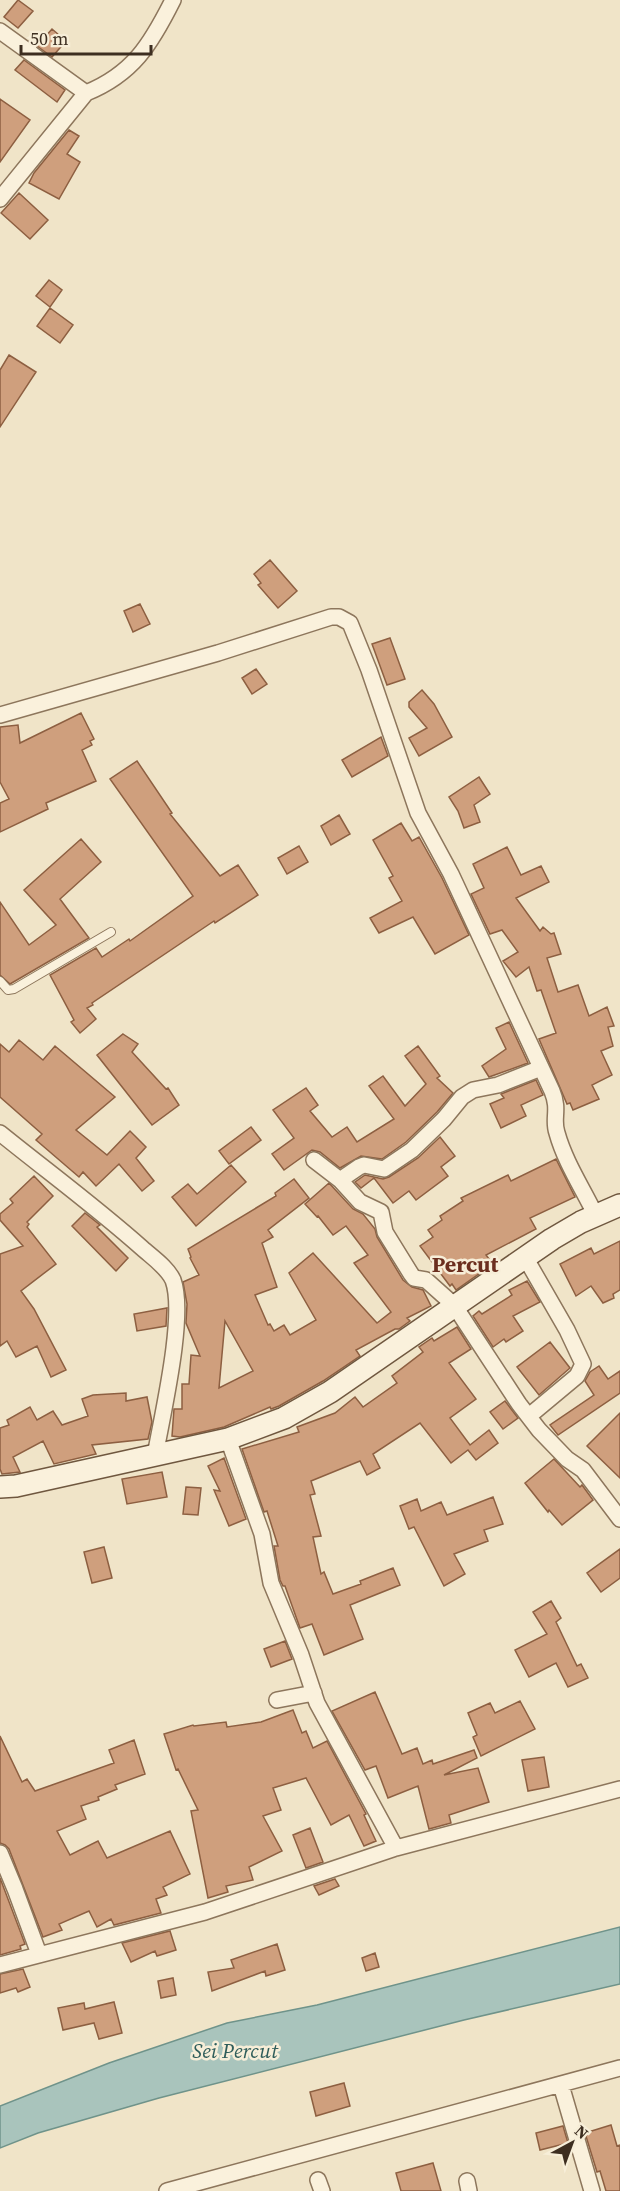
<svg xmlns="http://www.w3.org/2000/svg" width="620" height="2191" font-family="'Source Serif 4',serif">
<rect width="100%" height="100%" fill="#f0e4c8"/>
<path fill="#a9c4bc" stroke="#6f938a" stroke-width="1.5" d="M620,1927v57l-156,36 -305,78 -121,35 -38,15v-42l109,-43 118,-40 90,-18z"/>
<path fill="#cf9f7d" stroke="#8d5f41" stroke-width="1.5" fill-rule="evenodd" d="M18,0l15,11 -15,17 -14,-11z
M52,29l14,12 -14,16 -15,-11z
M24,60l41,30 -8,12 -42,-32z
M0,99l30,21 -30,42z
M69,130l10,6 -12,18 13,8 -21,37 -30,-16 5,-10z
M19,193l29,27 -18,19 -29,-26z
M49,280l13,10 -12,17 -14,-11z
M50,308l23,17 -13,18 -23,-17z
M9,355l27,17 -36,55v-57z
M270,560l27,31 -19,17 -20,-23 3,-2 -7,-9z
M140,604l10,20 -17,8 -9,-21z
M390,638l15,41 -18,6 -15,-41z
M256,669l11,15 -15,10 -10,-16z
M422,690l12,14 18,33 -33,19 -10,-18 18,-10 -18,-21v-5z
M81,713l13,26 -4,2 2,4 -10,5 14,31 -50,22 2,6 -48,23v-29l9,-4 -9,-17v-55l18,-2 2,18z
M381,737l7,19 -36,21 -10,-17z
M137,761l35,52 -2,1 50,62 18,-11 20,30 -43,28 -1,-2 -122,82 1,2 -6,3 9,11 -16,14 -9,-11 3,-2 -24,-45 46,-27 6,9 27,-18 1,2 63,-45 -83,-117z
M479,777l11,17 -16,11 6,17 -16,6 -6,-17 -9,-14z
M339,815l11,19 -19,11 -10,-19z
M401,823l11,18 7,-4 23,41 27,57 -34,19 -22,-37 -34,16 -9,-15 32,-17 -13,-23 4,-2 -20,-36z
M81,839l20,23 -41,37 29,39 -79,46 -10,-9v-73l29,43 27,-20 -32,-35z
M299,846l9,16 -21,12 -9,-16z
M507,847l14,28 20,-9 8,16 -33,16 24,33 3,-4 8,7 3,-1 7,21 -14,4 11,34 20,-7 11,31 18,-9 7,19 -6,1 5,19 -12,5 11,24 -20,10 7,14 -26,11 -3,-7 -3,1 -28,-65 17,-6 -15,-43 -4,1 -8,-24 -13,10 -13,-16 15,-9 -16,-22 -12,4 -19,-40 13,-6 -11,-24z
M509,1022l19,41 -39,14 -7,-11 24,-17 -10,-21z
M123,1034l15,10 -6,8 34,37 2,-1 11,17 -27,20 -55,-70z
M19,1040l24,20 12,-14 60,51 -39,33 31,25 23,-24 16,16 -10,11 18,23 -12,10 -23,-27 -23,22 -13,-14 -4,5 -43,-37 6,-6 -42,-37v-53l9,8z
M418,1046l22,30 -3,2 16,15 -16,19 -31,30 -24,17 -21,-3 -21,12 -20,-16 -8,-2 -28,20 -12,-16 22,-16 -21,-28 33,-22 12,17 -8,6 22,26 15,-10 10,15 37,-23 -25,-33 14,-10 22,30 21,-22 -21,-28z
M536,1080l7,15 -22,10 5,11 -25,12 -11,-24 14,-6 -3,-4z
M251,1127l10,13 -32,24 -10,-13z
M440,1137l15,19 -14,11 7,9 -32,24 -7,-9 -16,12 -19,-25 -13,10 -6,-6 10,-7 18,4 6,-2 29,-19z
M556,1159l19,38 -45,21 6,11 -50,26 7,9 -37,26 -4,-6 -2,2 -30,-40 13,-9 -5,-7 14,-10 -2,-4 23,-15 -2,-3 47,-23 3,6z
M231,1165l15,17 -50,44 -24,-29 16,-13 9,10z
M34,1176l19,20 -26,26 2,2 -2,3 29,37 -35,27 13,18 32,61 -15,7 -14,-31 -21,11 -9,-16 -7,5v-92l23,-8 -23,-26v-6l13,-11 -3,-4z
M294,1179l15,19 -41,32 5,7 -11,6 15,44 -22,8 13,30 2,-1 4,7 10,-6 6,10 26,-15 -27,-47 24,-20 64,70 14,-11 -37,-49 14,-8 -22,-29 -13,9 -15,-19 -1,1 -12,-13 24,-21 24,26 10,5 12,15 2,8 26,43 9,7 11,3 8,16 -24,12 3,3 -11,8h-4l-39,21 4,6 -37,25 -44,25 -8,3 -1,-2 -46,20 -44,10 -8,-1 2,-27h8v-25h7l2,-29 9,1 -14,-33 1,-19 -4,-22 16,-7 -9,-17 1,-1 -3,-8 88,-53 -1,-3zM225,1321l28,50 -34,17z
M85,1213l15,12 -3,2 31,31 -12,13 -44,-45z
M620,1241v49l-7,4 1,4 -11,5 -12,-17 -15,10 -16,-32 31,-16 3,6z
M527,1281l13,21 -27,14 10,15 -17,11 -2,-3 -11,8 -20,-31 6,-5 3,3 30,-19 -3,-5z
M167,1308l-1,18 -29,5 -3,-17z
M457,1327l14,22 -22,14 27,36 -26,19 20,27 19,-15 9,13 -22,17 -8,-10 -17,13 -31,-40 -47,31 7,14 -13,7 -7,-14 -49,20 4,13 -5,1 11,41 -8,1 8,37 3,-2 9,22 28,-10 -1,-3 33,-13 7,17 -50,20 13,34 -39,16 -12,-31 -12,4 -15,-42h-2l-3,-6 -6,-34h4l-11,-35 -3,1 -22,-63 57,-17 -2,-5 38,-14 20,-16 8,10 34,-24 -5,-7 31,-24 -4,-5 13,-9 2,3z
M550,1342l20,26 -31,27 -22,-28z
M599,1366l9,13 12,-8v22l-62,42 -8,-10 44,-30 -9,-14 5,-9z
M126,1393v8l21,-4 5,25 -4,17 -56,6 4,9 -42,10 -11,-23 -30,16 7,15 -18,2 -2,-5v-41l9,-3 -2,-5 23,-13 7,13 16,-9 9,14 26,-9 -6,-17 11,-4z
M505,1401l13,17 -15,11 -13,-17z
M620,1413v65l-33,-32z
M224,1458l22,61 -17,7 -15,-36 6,1 -12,-25z
M554,1459l26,28 2,-2 11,15 -31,25 -13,-15 -1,2 -23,-29z
M162,1472l5,25 -40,7 -5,-25z
M186,1487l15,1 -3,27 -15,-1z
M493,1497l10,27 -19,6 4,11 -34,13 11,20 -21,12 -30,-59 -5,2 -9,-23 17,-7 4,12 20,-9 6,13z
M104,1547l8,31 -20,5 -8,-31z
M620,1549v29l-19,14 -14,-19z
M551,1601l10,17 -5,4 21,44 4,-2 7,14 -20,9 -12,-24 -27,14 -14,-27 32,-16 -14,-22z
M285,1641l7,18 -21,8 -7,-18z
M375,1692l27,62 15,-6 6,16 9,-4 1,4 41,-14 3,8 -33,17 34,-7 11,34 -40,13 2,8 -22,6 -11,-43 -30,12 -12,-32 -11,4 -33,-59z
M520,1701l15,28 -54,27 -8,-19 4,-2 -9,-22 22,-10 5,10z
M293,1710l9,23 4,-2 7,17 14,-7 39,73 -2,1 12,26 -12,5 -15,-31 -18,10 -25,-47 -33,10 8,22 -18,6 19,35 -33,16 4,13 -27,6 2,6 -20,6 -17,-87 7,-1 -20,-41 -2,1 -12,-36 29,-9 1,1 32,-4 1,5 34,-5z
M0,1736l22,46 5,-3 8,12 79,-28 -5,-13 25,-10 11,34 -30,11 2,4 -19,8 1,3 -18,6 5,13 -29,12 13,24 28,-14 9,17 63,-27 20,43 -27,13 4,8 -11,4 5,14 -47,12 -3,-6 -14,8 -8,-16 -30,13 3,6 -19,7 -34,-88 -4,-4 -5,-2z
M544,1757l5,30 -21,4 -6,-31z
M310,1828l13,34 -17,6 -13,-33z
M0,1878l25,66 -5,2 1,3 -21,6z
M335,1879l4,7 -20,9 -5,-9z
M170,1931l6,19 -19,6 -2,-5 -24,11 -9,-19z
M277,1944l8,26 -19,6 -1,-5 -53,20 -4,-19 26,-4 -3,-8z
M375,1953l4,14 -13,4 -4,-13z
M23,1969l7,18 -12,5 -2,-4 -16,5v-19z
M173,1978l3,17 -15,3 -3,-17z
M114,2002l8,31 -23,6 -5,-16 -31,7 -5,-22 26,-5 1,6z
M344,2083l6,23 -34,10 -6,-24z
M611,2125l6,21 3,-1v46h-14l-6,-20 -3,1 -12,-39z
M563,2126l5,17 -28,7 -4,-17z
M433,2163l8,28h-40l-5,-18z"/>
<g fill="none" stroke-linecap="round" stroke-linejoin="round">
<defs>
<path id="lane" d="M0,981l8,9 6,-1 97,-57"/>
<path id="street" d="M0,31l86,62
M0,199l86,-106c47,-19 65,-49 87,-93
M0,715l218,-62 113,-36h8l11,6 19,47 49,143 33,61 101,217c8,19 0,28 5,42 8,29 26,56 39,83
M0,1133c47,38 96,74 142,115 10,9 25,19 31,32 13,35 -11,136 -18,176
M314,1160l26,20 20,22 21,10 4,20 26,42 3,4 12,2 28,25 65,99 20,26 28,29 16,11 37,49
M340,1180l19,-13 5,-2 20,4 28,-19 32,-31 18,-22 11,-7 25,-5 43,-17
M525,1257l42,73 16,34 -6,12 -48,40
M228,1439l34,95 9,49 30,72 16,48 79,145
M277,1700l37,-7
M0,1853l15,36 24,65
M0,1965l205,-53 191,-64 224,-59
M561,2085l31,106
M318,2180l4,11
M467,2181l2,10
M167,2191l453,-123"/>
<path id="secondary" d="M0,1487l16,-1 212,-47 56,-21 46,-26 222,-153 29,-17 39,-17"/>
</defs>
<use href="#lane" stroke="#8d765c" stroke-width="10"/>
<use href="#street" stroke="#8d765c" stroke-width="18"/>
<use href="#secondary" stroke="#6f573f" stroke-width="24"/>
<use href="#lane" stroke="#faf1dc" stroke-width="8"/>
<use href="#street" stroke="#faf1dc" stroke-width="15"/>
<use href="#secondary" stroke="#faf1dc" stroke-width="21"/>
</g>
<g text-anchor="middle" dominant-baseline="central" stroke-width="5" stroke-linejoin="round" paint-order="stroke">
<g font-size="21" font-style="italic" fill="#2f5d5a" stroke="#f7eed8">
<text x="235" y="2050">Sei Percut</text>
</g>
<g font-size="22" font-weight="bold" fill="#6b2e1e" stroke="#f7eed8">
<text x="465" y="1264">Percut</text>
</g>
</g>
<g transform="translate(572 2143) rotate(41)" stroke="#f7eed8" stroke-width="4.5" paint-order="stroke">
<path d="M0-4.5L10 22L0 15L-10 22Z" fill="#3d2e20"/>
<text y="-9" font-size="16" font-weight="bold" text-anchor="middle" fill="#3d2e20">N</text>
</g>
<path d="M21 45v9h130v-9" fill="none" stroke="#3d2e20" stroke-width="3"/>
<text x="30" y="45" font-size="18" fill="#3d2e20" stroke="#f7eed8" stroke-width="4.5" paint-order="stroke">50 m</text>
</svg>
